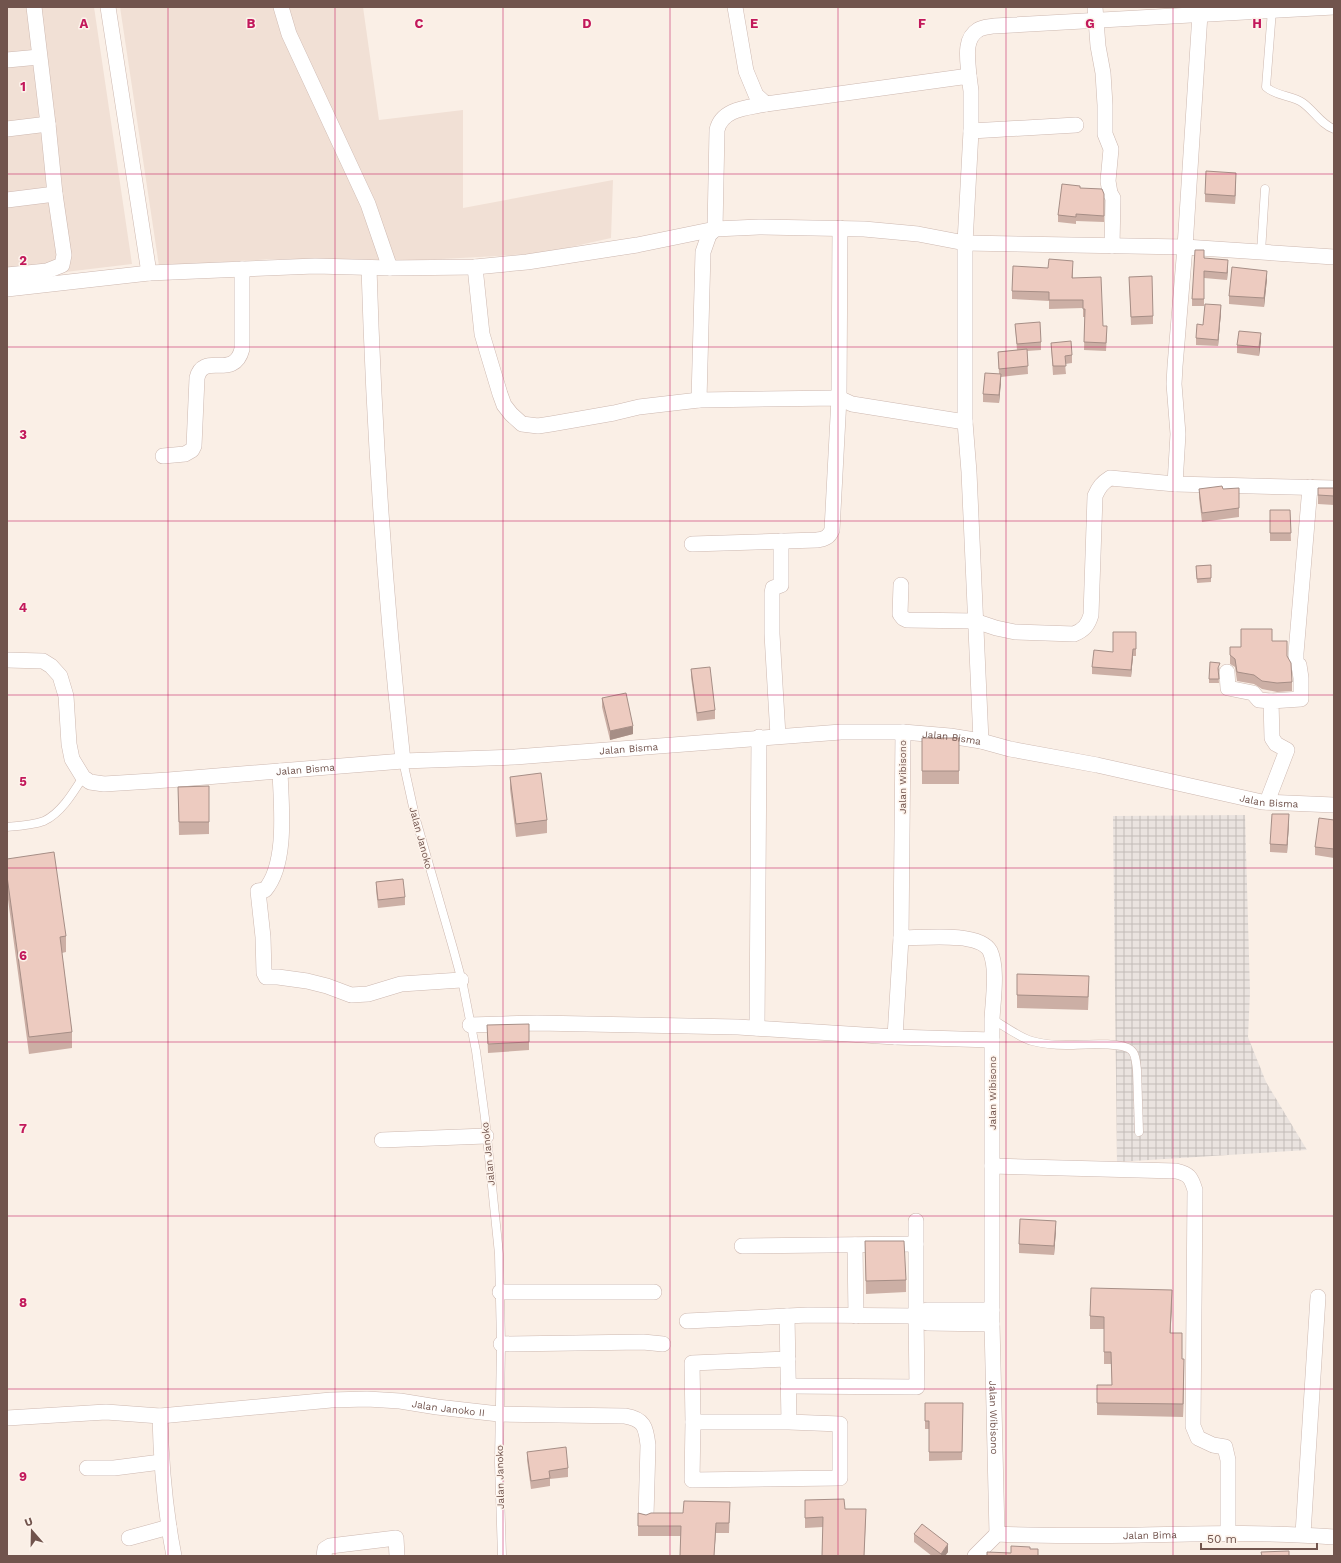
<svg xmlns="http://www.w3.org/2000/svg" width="1341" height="1563" font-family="'Work Sans',sans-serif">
<defs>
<pattern id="industrial-grid" width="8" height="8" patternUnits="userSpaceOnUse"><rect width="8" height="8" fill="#eae3df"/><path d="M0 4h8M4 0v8" fill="none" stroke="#c2bbb7"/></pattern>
</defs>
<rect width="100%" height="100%" fill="#faefe6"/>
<path fill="#f1e0d5" d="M7,7h87l38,257 -125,15z
M120,7h243l16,113 84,-10v98l150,-28 -2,58 -67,15 -46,3 -76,4 -149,-1 -114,7z"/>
<path fill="url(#industrial-grid)" d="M1245,815l5,177 -2,45 18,45 41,68 -190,12 -4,-346z"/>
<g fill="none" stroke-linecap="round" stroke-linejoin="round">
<defs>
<path id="lane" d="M1272,10l-6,77c11,10 26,8 37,16 11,8 19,22 31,26
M1261,252l4,-63
M403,761l12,55 38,132 10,37 13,66 9,67 14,136 2,90 -2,118 3,94
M7,827c12,-1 26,-2 37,-6 17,-8 29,-28 39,-44
M992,1019c11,6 28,19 40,22 11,3 23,4 34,4 14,0 55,-4 65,5 5,4 5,13 6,20l2,62"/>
<g id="street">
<path d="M108,7l41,266"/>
<path d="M281,7l8,27 79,170 22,64"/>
<path d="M735,7l11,64 10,24 10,9 203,-28 2,15v40l-6,112v179l4,50 12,269"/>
<path d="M1095,7l3,39 5,27 2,32v29l6,15 -3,32 2,12 3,5 -1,48"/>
<path d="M1200,14l-15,233 -10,119 -1,18 4,50 -3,50 159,4"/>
<path d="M7,60l32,-3"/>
<path d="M969,76c-1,-15 -6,-37 9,-46 4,-3 11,-3 16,-4l340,-19"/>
<path d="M7,129l41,-5"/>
<path d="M971,131l105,-6"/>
<path d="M7,200l48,-6"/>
<path d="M475,267l7,67 18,60 4,11 7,9 11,10 16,2 13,-2 63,-11 25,-6 60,-7 140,-2 13,6 113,18"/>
<path d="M369,268c5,165 16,329 34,493"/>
<path d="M7,275l40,-4 15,-6 2,-10 -9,-61 -7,-70 -14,-117"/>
<path d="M7,289l142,-16 166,-7 75,2 85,-1 52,-5 110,-17 78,-16 44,-2 105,2 54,5 47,9 220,4 149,10"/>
<path d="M699,400l4,-148 6,-17 6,-6 2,-99c5,-22 31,-22 49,-26"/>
<path d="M163,456l22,-2 7,-4 2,-4 3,-68c6,-27 37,3 45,-29v-80"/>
<path d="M692,544l125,-4c8,-1 12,-3 15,-10l7,-132 1,-170"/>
<path d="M901,585l-1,29 3,4 4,2 68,1 21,7 19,4 59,2c10,-4 14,-9 17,-19l4,-119c4,-9 7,-13 15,-18l65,6"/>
<path id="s1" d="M7,660l36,1 8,5 9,10 6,20 3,48 3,15 11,18 7,5 14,2 64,-4 235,-19 112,-4 326,-25h62l47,4 31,5 29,8 87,16 165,37 72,3"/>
<path d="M1227,672l1,16 25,5 6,7 12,1"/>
<path id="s2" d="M903,732l-2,206c20,0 78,-7 89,13 8,17 3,49 2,68v305l5,210"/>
<path d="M778,736l-6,-102v-41l1,-5 8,-3v-44"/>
<path d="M280,771c1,33 8,92 -15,119l-7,1 5,46 1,36 2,4h12l29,4 20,5 24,9 17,-1 33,-10 60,-4"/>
<path d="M1267,802l20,-52 -11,-6 -4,-6 -1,-37 30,-2v-21l-2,-13 -3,-1v-11l14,-166"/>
<path d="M470,1025l67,-2 201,4 157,10 97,3"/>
<path d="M757,1028l2,-291"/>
<path d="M895,1037l6,-99"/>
<path d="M382,1140l104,-4"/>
<path d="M992,1166l184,5c13,3 15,6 19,19l-2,236 5,12 15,7 12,2 3,13v74"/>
<path d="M916,1221v95l11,-6h65"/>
<path d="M855,1245l1,71"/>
<path d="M742,1246l174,-2"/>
<path d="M500,1292h154"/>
<path d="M787,1316l2,106h-96l-1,58 148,-2v-54l-51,-2"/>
<path d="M687,1321l121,-6 108,1 11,7 65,1"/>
<path d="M501,1344l142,-2 20,2"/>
<path d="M788,1386l129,1 -1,-71"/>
<path d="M160,1416c1,47 5,94 14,140"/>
<path id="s3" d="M7,1418l99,-6 54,4 171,-16 36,-1 33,2 37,6 62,7 126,2c19,3 21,11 23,29l-2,71"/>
<path d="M693,1422l-1,-59 96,-4"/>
<path d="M87,1468h27l47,-6"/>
<path d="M1303,1534l15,-237"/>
<path d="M129,1538l40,-11"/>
<path d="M324,1556l1,-7 5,-3 66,-8 1,18"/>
<path id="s4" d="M975,1556l22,-22c112,6 225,-6 337,3"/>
</g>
</defs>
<use href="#lane" stroke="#cdb8b0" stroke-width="9"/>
<use href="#street" stroke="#cdb8b0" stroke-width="16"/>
<use href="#lane" stroke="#fff" stroke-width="8"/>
<use href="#street" stroke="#fff" stroke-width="15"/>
</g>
<path fill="#ccafa5" d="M1236,181l-1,23 -30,-2v-8z
M1080,188l24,6v28l-28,-1v3l-18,-2v-7z
M1204,258l24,9 -1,13 -23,-2v28h-12v-7z
M1073,269v9l30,48 4,8 -1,17 -22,-1 1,-33h-2v-9l-34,1v-8l-37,-2v-8z
M1129,277l24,39v8l-22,1z
M1267,279l-3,28 -35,-3v-8z
M1221,312l-3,34 -22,-1v-7l7,-13z
M1015,324l26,18v8l-14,1 1,23 -27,3 -2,26 -16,-1v-8l16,-20 -1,-22 19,-2z
M1261,341l-2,15 -22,-3v-8z
M1051,343l21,12v8l-7,1 1,10 -13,1z
M1334,488v17l-16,-1v-9z
M1199,489h24l16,19v9l-37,5 -3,-24z
M1270,510h20l1,31h-21z
M1211,565v17l-14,1 -1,-17z
M1136,632v24h-3l-2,21 -39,-3v-7l21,-15z
M1272,641l15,15 5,26v9l-15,1 -15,-3 -8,-5 -17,-3 -2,-14 -5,-3v-17h11z
M1220,667l-2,5 1,11h-10v-4z
M691,669l24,41v9l-18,2 -6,-44z
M602,698l31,36 -23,6 -8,-33z
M922,738h37v46h-37z
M510,777l37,43v13l-31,4 -6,-48z
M209,786v48l-30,1 -1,-48z
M1334,820v38l-19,-3v-8z
M1289,823l-2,30 -17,-1v-8z
M7,859l59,77v16l-4,1 10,79v16l-43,6 -22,-162z
M376,882l29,15v8l-27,3 -2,-18z
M1089,988l-1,22 -71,-2v-13z
M487,1025l42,17v8l-41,3z
M1056,1230l-2,25 -35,-2v-9z
M865,1241l41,39v12l-40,2z
M1172,1303l-2,30 12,26 2,12 -1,46 -86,-2v-30h15l-1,-21h-7v-35h-14v-13z
M925,1403h38l-1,57 -33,1v-32h-4z
M527,1452l41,16v9l-18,2v7l-19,3 -4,-29z
M805,1500l40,9 21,10 -2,37h-42l1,-29 -18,1z
M730,1502l-1,31h-13l-36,23 1,-20h-43v-23l8,2 37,-2z
M914,1534l34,18 -3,4h-13l-18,-14z"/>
<path fill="#a68e86" d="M1236,173v8l-1,23v-8z
M1228,260v7l-1,13v-7z
M1267,271v8l-3,28v-9z
M1221,305v7l-3,34v-6z
M1261,333v8l-2,15v-9z
M1001,374v9l-2,20v-8z
M1133,649v7l-2,21v-7z
M633,726v8l-23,6v-9z
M1289,814v9l-2,30v-8z
M1056,1221v9l-2,25v-9z
M1172,1290v13l-2,42v-12z
M1184,1359v12l-1,46v-13z
M716,1523v10l-2,23z
M948,1544v8l-3,4h-4v-2z"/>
<path fill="#edcbc0" stroke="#a68e86" d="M1206,171l30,2 -1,23 -30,-2z
M1062,184l18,2v2l22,1 2,5v22l-28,-2v3l-18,-2z
M1195,250h9v8l24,2 -1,13 -23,-2v28h-12z
M1049,259l24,2 -1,17 29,-1 2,49h4l-1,17 -22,-1 1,-33h-2v-9h-34v-8l-37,-1 1,-25 35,2z
M1232,267l35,4 -3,27 -35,-2z
M1152,276l1,40 -22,1 -2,-40z
M1205,304l16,1 -3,35 -22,-2 1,-14 6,1z
M1040,322l1,20 -24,2 -2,-20z
M1239,331l22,2 -2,14 -22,-2z
M1071,341l1,14 -7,1 1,10h-13l-2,-23z
M1027,349l1,17 -29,3 -1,-17z
M985,373l16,1 -2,21 -16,-1z
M1222,486l1,3 16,-1v20l-37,5 -3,-24z
M1318,488h16v8l-16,-1z
M1270,510h20l1,23h-21z
M1211,565v13l-14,1 -1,-13z
M1241,629h31v12h15v15l4,7 1,19 -15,1 -15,-2 -8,-6 -17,-3 -2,-13 -5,-4v-8h11z
M1113,632h23v17h-3l-2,21 -39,-3 2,-17 19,2z
M1210,662l10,1 -2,5 1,11h-10z
M710,667l5,43 -18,3 -6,-44z
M626,693l7,33 -23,5 -8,-33z
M922,738h37v33h-37z
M541,773l6,47 -31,4 -6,-47z
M209,786v36h-30l-1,-35z
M1272,814h17l-2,31 -17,-1z
M1319,818l15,2v29l-19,-2z
M54,852l12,84 -6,1 12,95 -43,5 -22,-161v-17z
M403,879l2,18 -27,3 -2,-18z
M1017,974l72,2 -1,21 -71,-2z
M529,1024v18l-41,2 -1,-19z
M1020,1219l36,2 -2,25 -35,-2z
M865,1241h39l2,39 -40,1z
M1091,1288l81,2 -2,43h12v26h2l-1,45 -86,-1v-18h15l-1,-33h-7v-35l-14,-1z
M925,1403h38l-1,49h-33v-31h-4z
M566,1447l2,21 -19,3 1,7 -19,3 -4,-29z
M844,1499l1,10h21l-2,47h-42l1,-39 -18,1v-18z
M684,1501l46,1 -1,21h-13l-2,33h9h-43l1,-30h-43v-13l8,2 5,-2h32z
M922,1524l26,20 -7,10 -27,-20z
M1011,1546l19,1v2h8v7h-51v-4l24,1z
M1289,1551v5h-27l-1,-4z"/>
<path fill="none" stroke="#c2185b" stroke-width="1" stroke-opacity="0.55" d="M168,7v1549M335,7v1549M503,7v1549M670,7v1549M838,7v1549M1006,7v1549M1173,7v1549M7,174h1327M7,347h1327M7,521h1327M7,695h1327M7,868h1327M7,1042h1327M7,1216h1327M7,1389h1327"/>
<g text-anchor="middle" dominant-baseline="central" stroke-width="3" stroke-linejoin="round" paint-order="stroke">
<g font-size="10" fill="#71544d" stroke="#fdf3eb">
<text stroke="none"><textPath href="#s1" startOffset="1037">Jalan Bisma</textPath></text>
<text stroke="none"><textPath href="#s1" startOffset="713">Jalan Bisma</textPath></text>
<text stroke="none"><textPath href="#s1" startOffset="389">Jalan Bisma</textPath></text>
<text transform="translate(902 777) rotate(-90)">Jalan Wibisono</text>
<text stroke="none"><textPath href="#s1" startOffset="1361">Jalan Bisma</textPath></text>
<text transform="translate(421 838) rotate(75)">Jalan Janoko</text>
<text transform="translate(992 1093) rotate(-90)">Jalan Wibisono</text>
<text transform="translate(488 1154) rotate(-96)">Jalan Janoko</text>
<text stroke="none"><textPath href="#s3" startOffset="443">Jalan Janoko II</textPath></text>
<text stroke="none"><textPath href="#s2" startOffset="766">Jalan Wibisono</textPath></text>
<text transform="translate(500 1477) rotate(-91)">Jalan Janoko</text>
<text stroke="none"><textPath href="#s4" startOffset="184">Jalan Bima</textPath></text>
</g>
</g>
<g font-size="13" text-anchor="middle" font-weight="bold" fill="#c2185b" stroke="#fdf3eb" stroke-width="3" stroke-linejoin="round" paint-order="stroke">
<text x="84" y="28">A</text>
<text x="251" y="28">B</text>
<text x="419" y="28">C</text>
<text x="587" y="28">D</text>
<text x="754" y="28">E</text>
<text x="922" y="28">F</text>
<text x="1090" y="28">G</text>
<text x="1257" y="28">H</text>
<text x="23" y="91">1</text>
<text x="23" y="265">2</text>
<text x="23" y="439">3</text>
<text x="23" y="612">4</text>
<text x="23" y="786">5</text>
<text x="23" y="960">6</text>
<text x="23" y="1133">7</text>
<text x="23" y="1307">8</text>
<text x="23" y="1481">9</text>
</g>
<rect width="1341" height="1563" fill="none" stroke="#71544d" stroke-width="16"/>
<g transform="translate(32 1531) rotate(340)" stroke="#fdf3eb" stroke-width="3" paint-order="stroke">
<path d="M0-3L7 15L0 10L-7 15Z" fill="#71544d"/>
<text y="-6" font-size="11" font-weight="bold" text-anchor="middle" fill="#71544d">U</text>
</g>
<path d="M1201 1543v6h116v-6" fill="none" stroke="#71544d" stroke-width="2"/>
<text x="1207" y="1543" font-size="12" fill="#71544d" stroke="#fdf3eb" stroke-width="3" paint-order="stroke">50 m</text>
</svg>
